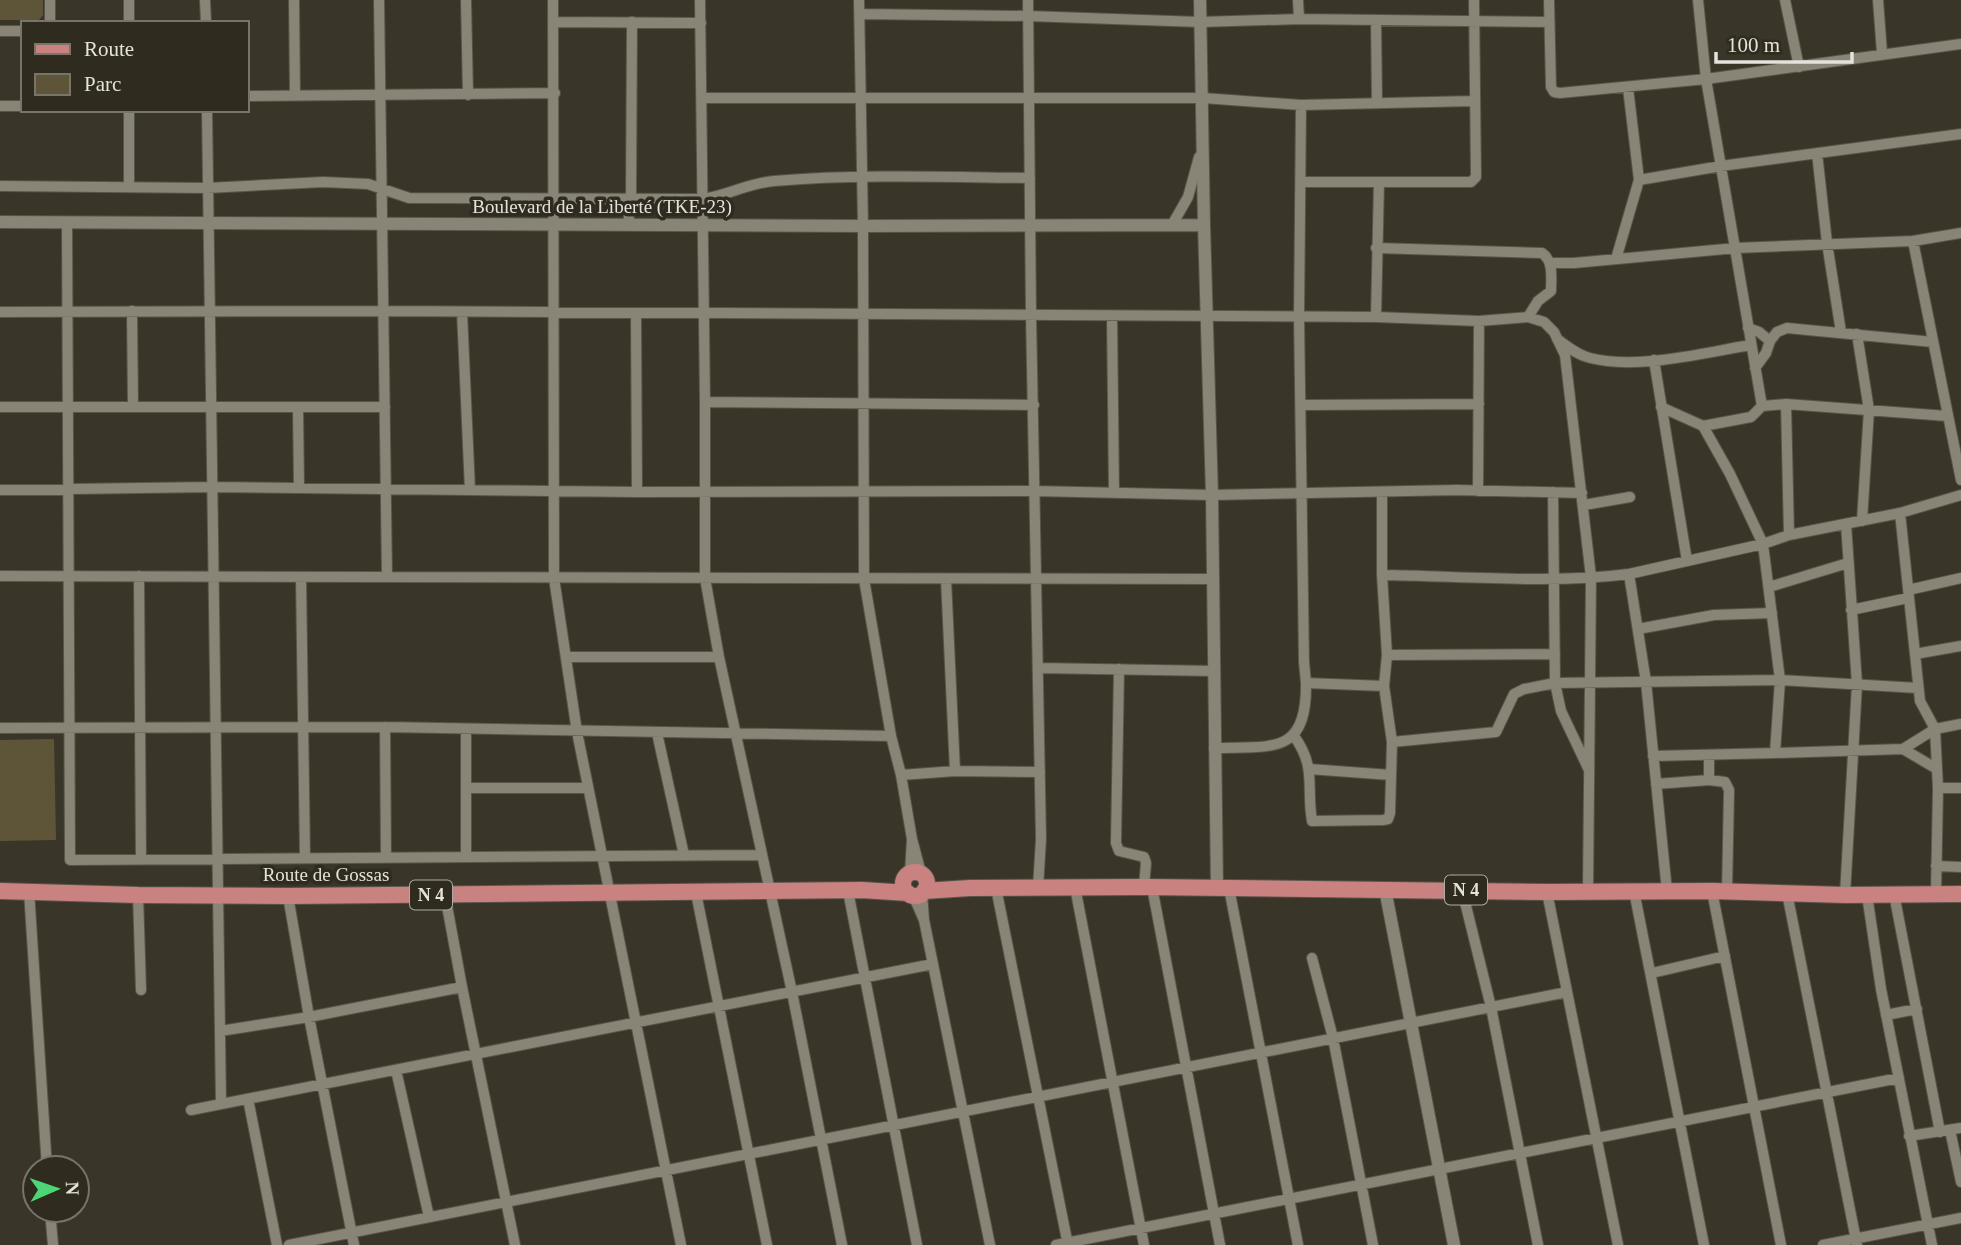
<svg xmlns="http://www.w3.org/2000/svg" width="1961" height="1245" font-family="'Times New Roman',serif">
<rect width="100%" height="100%" fill="#393529"/>
<path fill="#5e5538" d="M0,0h43v15l-4,5h-39z
M54,739l2,101 -56,1v-101z"/>
<g fill="none" stroke-linecap="round" stroke-linejoin="round">
<defs>
<path id="minor" d="M50,0v23
M129,0v23
M205,0l1,23
M294,0l1,95
M379,0l8,577
M466,0l2,95
M553,0l1,578 23,154 104,513
M700,0l5,402v176l14,79 73,335 50,253
M859,0l4,226 1,353 27,157 10,39 11,64
M1028,0l3,315 10,524 -3,49
M1298,0l1,19
M1549,0l2,87 3,5 6,1 146,-14 255,-35
M1785,0l14,67
M1878,0l4,53
M860,14l168,2 172,6 99,-3 250,3
M1376,20l1,83
M554,22l147,1
M0,31h23
M247,96l308,-3
M702,98h501l98,7 172,-4
M1301,105l-2,212 5,345 2,21
M0,106h23
M207,110l14,994
M1817,153l10,90 14,89
M1639,180l82,-14 240,-32
M1301,182h170l5,-5 -2,-177
M0,186l207,2 116,-6 45,2 41,14 293,1c25,-3 46,-16 72,-18 85,-7 171,-4 256,-3
M129,187v-77
M67,223l3,637 692,-5
M628,225l3,-26 1,-177
M1172,225l16,-28 11,-40
M1913,241l48,239
M1376,248l166,5c12,8 9,25 9,38l-13,10 -10,16
M1616,259l23,-79 -11,-92
M1550,263h24l162,-15 177,-7 48,-8
M132,311l1,96
M0,312l384,-1 992,6 103,4 49,-4 16,5 10,10 11,23 26,222 -3,314
M462,312l8,178
M636,313l1,179
M1112,316l2,177
M1376,317l3,-135
M1748,328l11,4 11,9 7,-9 10,-4 146,14
M1857,334l12,76 -7,111
M1557,339c10,7 20,16 33,19 48,12 112,-5 161,-13
M1654,360l33,201
M1755,368l11,-15 4,-12
M705,402l329,3
M1786,404l3,131
M1302,405l177,-1
M1762,406l24,-2 161,12
M0,407h385
M298,407l1,80
M1661,407l42,19 48,-9 11,-11 -56,-327 -8,-79
M1703,426l27,48 33,70 17,136 -5,73 128,-4 32,-20 26,-5
M0,490l211,-3 426,5 397,-1 178,4 245,-5 125,3
M1478,491l1,-170
M1553,492l2,191 6,28 28,59
M1584,505l46,-8
M1900,513l20,188 15,28 3,59 -2,105
M1629,574l17,108 21,209
M1382,575c79,1 169,9 247,-1l134,-30 26,-9 111,-22 61,-18
M0,576l1213,3
M139,576l2,284
M301,577l4,281
M946,579l9,192
M1769,587l79,-24
M1908,590l53,-12
M1851,610l57,-12
M1638,629l76,-14 58,-2
M1915,654l46,-8
M1387,655l168,-1
M566,657h153
M1038,668l176,3
M1119,669l-3,174 3,8 25,6 2,6 -2,24
M1384,686l8,56
M385,727l1,131
M0,728l385,-1 506,9
M657,733l27,122
M1294,736c23,32 12,50 18,85l71,-1 5,-1 2,-6 2,-71 104,-10 18,-38 10,-5 31,-6 225,-3 138,8
M1214,748c58,-2 93,8 92,-65l78,3 3,-31 -5,-80v-83
M1903,749l34,20
M1709,755v25l16,2 4,8 -2,102
M1653,756l122,-3
M1309,769l82,6
M901,775l54,-4 85,1
M1656,784l53,-4
M466,788h122
M1938,788h23
M466,857v-127
M1936,866l25,1
M910,873l2,-34 9,34
M1075,887l69,358
M1152,887l68,358
M996,888l72,357
M1229,888l69,357
M1462,890l29,117 47,238
M29,891l18,277
M848,891l69,354
M1634,891l70,354
M1712,891l69,354
M1547,892l71,353
M696,893l71,352
M1787,893l70,352
M1894,894l46,238
M138,895l3,95
M445,895l17,92 53,258
M913,895l11,25 -2,-27
M1845,895l12,-211 -11,-160
M1867,895l14,94 51,256
M288,896l21,121 45,228
M924,920l66,325
M1312,958l21,80 40,207
M1652,973l73,-17
M1886,1015l31,-6
M220,1031l89,-14 153,-30
M396,1070l33,147
M248,1099l29,146
M191,1110l742,-146
M1950,1130l11,52
M1909,1136l52,-8
M50,1210l3,35
M289,1245l1278,-253
M1056,1245l843,-167
M1823,1245l138,-27"/>
<path id="tertiary" d="M1200,0l4,225 8,270 5,393
M0,222l863,4 341,-1
M1385,889l69,356"/>
<path id="primary" d="M903 884a12 12 0 1 1 24 0a12 12 0 1 1-24 0Z
M0,891l138,4 150,1 574,-6 46,3
M924,891l46,-3 174,-1 403,5 165,-1 133,4 116,-1"/>
</defs>
<use href="#minor" stroke="#575449" stroke-width="12"/>
<use href="#tertiary" stroke="#575449" stroke-width="14"/>
<use href="#primary" stroke="#575449" stroke-width="18"/>
<use href="#minor" stroke="#888476" stroke-width="10"/>
<use href="#tertiary" stroke="#888476" stroke-width="12"/>
<use href="#primary" stroke="#c9827f" stroke-width="16"/>
</g>
<g text-anchor="middle" dominant-baseline="central" stroke-width="7" stroke-linejoin="round" paint-order="stroke">
<g fill="#2f2b1f" stroke="#aeaba2" stroke-width="2">
<rect x="1445" y="875.5" width="42" height="29" rx="5"/>
<rect x="410" y="880.5" width="42" height="29" rx="5"/>
</g>
<g font-size="18" font-weight="bold" fill="#e4e2da">
<text x="1466" y="890">N 4</text>
<text x="431" y="895">N 4</text>
</g>
<g font-size="19" fill="#e4e2da" stroke="#2f2b1f">
<text x="602" y="206">Boulevard de la Liberté (TKE-23)</text>
<text x="326" y="874">Route de Gossas</text>
</g>
</g>
<rect x="21" y="21" width="228" height="91" fill="#2f2b1f" stroke="#77746a" stroke-width="2"/>
<rect x="35" y="44" width="35" height="10" fill="#c9827f" stroke="#77746a" stroke-width="2"/>
<text x="84" y="56" font-size="21" fill="#e4e2da">Route</text>
<rect x="35" y="74" width="35" height="21" fill="#5e5538" stroke="#77746a" stroke-width="2"/>
<text x="84" y="91" font-size="21" fill="#e4e2da">Parc</text>
<g transform="translate(56 1189) rotate(88)"><circle r="33" fill="#2f2b1f" stroke="#77746a" stroke-width="2"/>
<path d="M0-5L12 26L0 18L-12 26Z" fill="#4dd676"/>
<text y="-10" font-size="19" font-weight="bold" text-anchor="middle" fill="#e4e2da">N</text>
</g>
<path d="M1716 52v10h136v-10" fill="none" stroke="#e4e2da" stroke-width="3.5"/>
<text x="1727" y="52" font-size="21" fill="#e4e2da" stroke="#2f2b1f" stroke-width="5" paint-order="stroke">100 m</text>
</svg>
